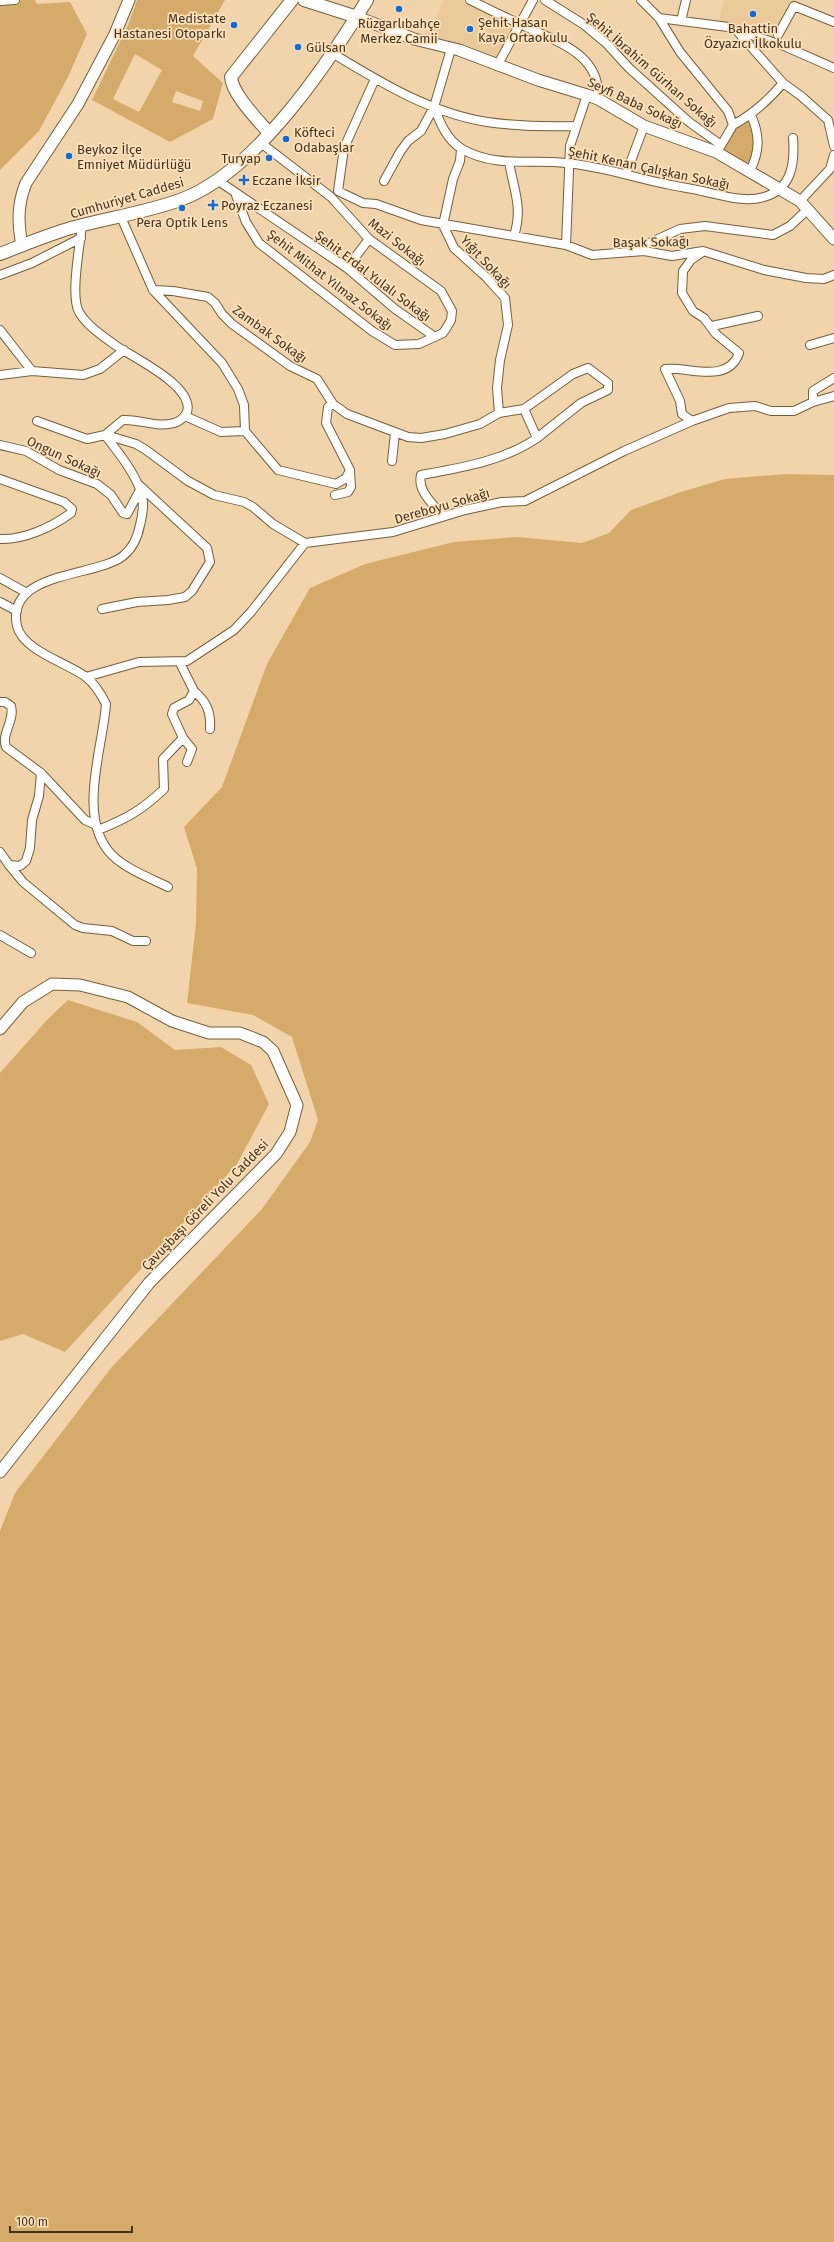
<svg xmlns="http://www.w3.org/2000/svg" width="834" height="2242" font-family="'Fira Sans',sans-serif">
<rect width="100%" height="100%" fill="#f1d4ab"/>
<path fill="#eac99a" d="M445,0h17l51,25 -19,35 -68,-26z
M724,0h66l-1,6 -17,32 -53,-17z"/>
<path fill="#d5ab6c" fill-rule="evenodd" d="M0,0h35l2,4 33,-2 17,32 -19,43 -29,54 -39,39z
M137,0h88l-32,56 30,27 -10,36 -43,23 -78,-42 37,-77zM135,54l27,16 -23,42 -26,-13zM176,91l27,10 -3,10 -28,-9z
M749,120c5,11 9,35 -2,43l-12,-4 -11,-9c6,-14 11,-23 25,-30z
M786,474l48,1v1767h-834v-711l15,-38 96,-125 151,-159 48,-67 8,-22 -26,-83 -39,-22 -66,-12 9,-80 1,-54 -13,-42 38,-40 45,-123 43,-76 55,-24 89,-22 63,-5 65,6 27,-10 22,-23 50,-18 44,-13z
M68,1000l69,22 38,28 46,-3 30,18 18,39 -32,60 -172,188 -42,-18 -23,7v-268l47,-53z"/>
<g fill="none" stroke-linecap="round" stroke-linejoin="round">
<defs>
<path id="street" d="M470,0c20,10 41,20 61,29 32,15 70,28 67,70
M545,0l38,24 24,20 22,24 60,54 32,23
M641,0l18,18 21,34 48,59 5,14 -14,24
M0,1l15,-1
M659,18l69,9 56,19 50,22
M681,21l5,-21
M778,35l16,-29 40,16
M332,53c48,29 98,60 155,69 29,4 58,5 88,4
M497,66l36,-66
M375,79l-31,69 -6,43 25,12 13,1 45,16 145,25 26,10 52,-4 28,5 31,-5 61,19 42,8 18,1 10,-4
M783,83l18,13 27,24 6,26
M434,107c6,16 13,33 28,42 33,19 68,10 104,14 34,3 66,14 100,21 12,3 24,4 36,7 19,4 42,12 62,6 28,-8 31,-34 29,-59
M733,125c20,-11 35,-24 50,-42l-45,-51
M509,162c5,29 14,45 5,74
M750,171c10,-20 10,-36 1,-56
M626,174l18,-48
M217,180l130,88 48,41 40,28
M384,181l16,-29 8,-11 13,-10 13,-24 17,-58
M236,195l10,27 13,21 113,88 23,14 24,-1 24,-11 4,-6 4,-7 1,-9 -11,-20 -72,-52 -38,-42 -70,-54
M800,201l30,-32 4,-14
M121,217l32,73 69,73 16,26 6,16 1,26
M443,225l11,23 32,29 19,21 3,27 -8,35 -3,28 2,25
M443,225l10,-46 7,-18 1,-12
M566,245l4,-99 17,-51
M634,250l46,-21 25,-3 68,9 17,-9 17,-16
M347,268l22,-29
M0,275l32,-12 49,-25
M153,290l20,1 35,6 7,6 7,11 10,10 58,42 27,13 16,25 14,10 61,23 13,1 24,-4 35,-10 19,-11 25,-4 49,-35 15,-6 20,15v7l-27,13 -44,35
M712,326l46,-10
M0,330l32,41
M810,345l24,-7
M0,375l32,-4 51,4 17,-6 24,-19
M813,402v-11l21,-13
M185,416l36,16 24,-1 33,39 58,14 10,-6 4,-8 -24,-47 2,-16 5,-3
M37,421l50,18 18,-4 18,-15c16,-1 34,8 51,3 5,-1 11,-6 13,-11 8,-26 -55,-55 -72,-67 -12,-9 -28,-19 -36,-33 -9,-16 1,-67 3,-87
M692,421l-10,-7 -2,-13 -15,-32c22,-3 63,16 74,-16l-23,-19 -12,-16 -11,-7 -11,-18 1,-22 8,-11 10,-7
M105,435c13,17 27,34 35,54 5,12 3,24 0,36 -2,11 -7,23 -17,31 -26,21 -118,15 -106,70 6,25 51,37 69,51 9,7 15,17 20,27 -3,44 -30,114 6,151 14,14 38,23 56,32
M106,435l30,9 10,6 42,31 26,14 30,7 9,5 20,17 32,19
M0,445l26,6 33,19 38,14 14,11 12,18 4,1 13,-24
M392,461l3,-28
M0,479l64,23 8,7 -1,4c-19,14 -47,27 -71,26
M335,495l13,-3 3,-5 -1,-16
M443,516c-10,-12 -26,-25 -22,-41 39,-7 83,-14 116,-37l-13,-29
M0,578l27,15
M0,602l17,9
M102,609l35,-7 31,-2 17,-3 7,-6 18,-29 -3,-14 -68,-63
M180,663l14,28 -5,9 -15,8 -2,6 11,24 9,11 -5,13
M86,677l53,-15 48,-1 47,-31 17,-18 54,-69 88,-11 72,-22 37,-8 23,-1 99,-50 68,-30 37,-13 26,-2 16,5h23l19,-9 21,-6
M194,691c13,11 17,21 16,38
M0,702h5l6,4c4,15 -10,27 -5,41l35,26 44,47 11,5
M98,830c28,-11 44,-20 66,-41l-1,-30 20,-21
M0,852l9,13 11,1 6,-5 4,-13 2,-28 7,-24 2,-23
M9,865l14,17 52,43 8,3 29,3 21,10h13
M0,935l31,18"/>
<path id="secondary" d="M357,17l57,22 45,11 79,30 49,15 11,4 46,27 72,26 84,49 34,38
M22,246c-4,-22 -5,-41 4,-63l52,-79 37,-70 14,-34
M0,1029l23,-27 29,-18 28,1 48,12 44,24 37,12h31l23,9 10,9 24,54 -7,27 -14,22 -127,129 -149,189"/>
<path id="primary" d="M304,0l53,17
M269,133c-11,-13 -37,-39 -38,-56l61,-77
M0,254c23,-9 47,-19 71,-26 36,-10 73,-15 109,-28 75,-27 146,-134 187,-200"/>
</defs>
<use href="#street" stroke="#765e38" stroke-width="10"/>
<use href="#secondary" stroke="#765e38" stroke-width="13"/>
<use href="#primary" stroke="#765e38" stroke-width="14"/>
<use href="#street" stroke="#fff" stroke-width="8"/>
<use href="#secondary" stroke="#fff" stroke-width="11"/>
<use href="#primary" stroke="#fff" stroke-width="12"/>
</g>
<g fill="#136bd5" stroke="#fee1b8" stroke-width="1.5">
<circle cx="399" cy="9" r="4"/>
<circle cx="753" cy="14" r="4"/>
<circle cx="234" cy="25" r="4"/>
<circle cx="470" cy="29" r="4"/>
<circle cx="298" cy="47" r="4"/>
<circle cx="286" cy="139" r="4"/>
<circle cx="69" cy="156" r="4"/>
<circle cx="269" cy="158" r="4"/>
<path d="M242 174h4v4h4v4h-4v4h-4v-4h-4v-4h4z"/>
<path d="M211 199h4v4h4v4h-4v4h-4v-4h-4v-4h4z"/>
<circle cx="182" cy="208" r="4"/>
</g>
<g text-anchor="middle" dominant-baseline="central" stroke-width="3.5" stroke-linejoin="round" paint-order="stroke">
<g font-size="13" fill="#3f3424" stroke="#fee1b8" text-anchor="start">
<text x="226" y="18" text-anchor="end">Medistate<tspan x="226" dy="15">Hastanesi Otoparkı</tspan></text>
<text x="478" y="22">Şehit Hasan<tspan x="478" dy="15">Kaya Ortaokulu</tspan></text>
<text x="399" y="23" text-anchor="middle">Rüzgarlıbahçe<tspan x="399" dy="15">Merkez Camii</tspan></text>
<text x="753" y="28" text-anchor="middle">Bahattin<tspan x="753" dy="15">Özyazıcı İlkokulu</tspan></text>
<text x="306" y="47">Gülsan</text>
<text x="294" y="132">Köfteci<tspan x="294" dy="15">Odabaşlar</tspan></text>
<text x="77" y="149">Beykoz İlçe<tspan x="77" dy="15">Emniyet Müdürlüğü</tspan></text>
<text x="261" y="158" text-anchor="end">Turyap</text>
<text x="252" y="180">Eczane İksir</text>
<text x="221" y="205">Poyraz Eczanesi</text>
<text x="182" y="222" text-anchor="middle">Pera Optik Lens</text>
</g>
<g font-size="13" fill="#3f3424" stroke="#fee1b8">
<text transform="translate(652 70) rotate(41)">Şehit İbrahim Gürhan Sokağı</text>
<text transform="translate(635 103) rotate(25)">Seyfi Baba Sokağı</text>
<text transform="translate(649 168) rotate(12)">Şehit Kenan Çalışkan Sokağı</text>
<text transform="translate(127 198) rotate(-16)">Cumhuriyet Caddesi</text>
<text transform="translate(397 242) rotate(38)">Mazi Sokağı</text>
<text transform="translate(651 242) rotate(-1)">Başak Sokağı</text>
<text transform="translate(486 262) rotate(47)">Yığıt Sokağı</text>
<text transform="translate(373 276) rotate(37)">Şehit Erdal Yulalı Sokağı</text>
<text transform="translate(330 280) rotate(38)">Şehit Mithat Yılmaz Sokağı</text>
<text transform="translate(270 334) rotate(36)">Zambak Sokağı</text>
<text transform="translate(64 457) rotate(25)">Ongun Sokağı</text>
<text transform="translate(442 506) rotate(-16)">Dereboyu Sokağı</text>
<text transform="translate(205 1205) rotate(-46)">Çavuşbaşı Göreli Yolu Caddesi</text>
</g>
</g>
<path d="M10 2226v6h122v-6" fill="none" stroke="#3f3424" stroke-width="2"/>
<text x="16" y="2226" font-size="12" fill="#3f3424" stroke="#fee1b8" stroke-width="3" paint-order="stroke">100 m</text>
</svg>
